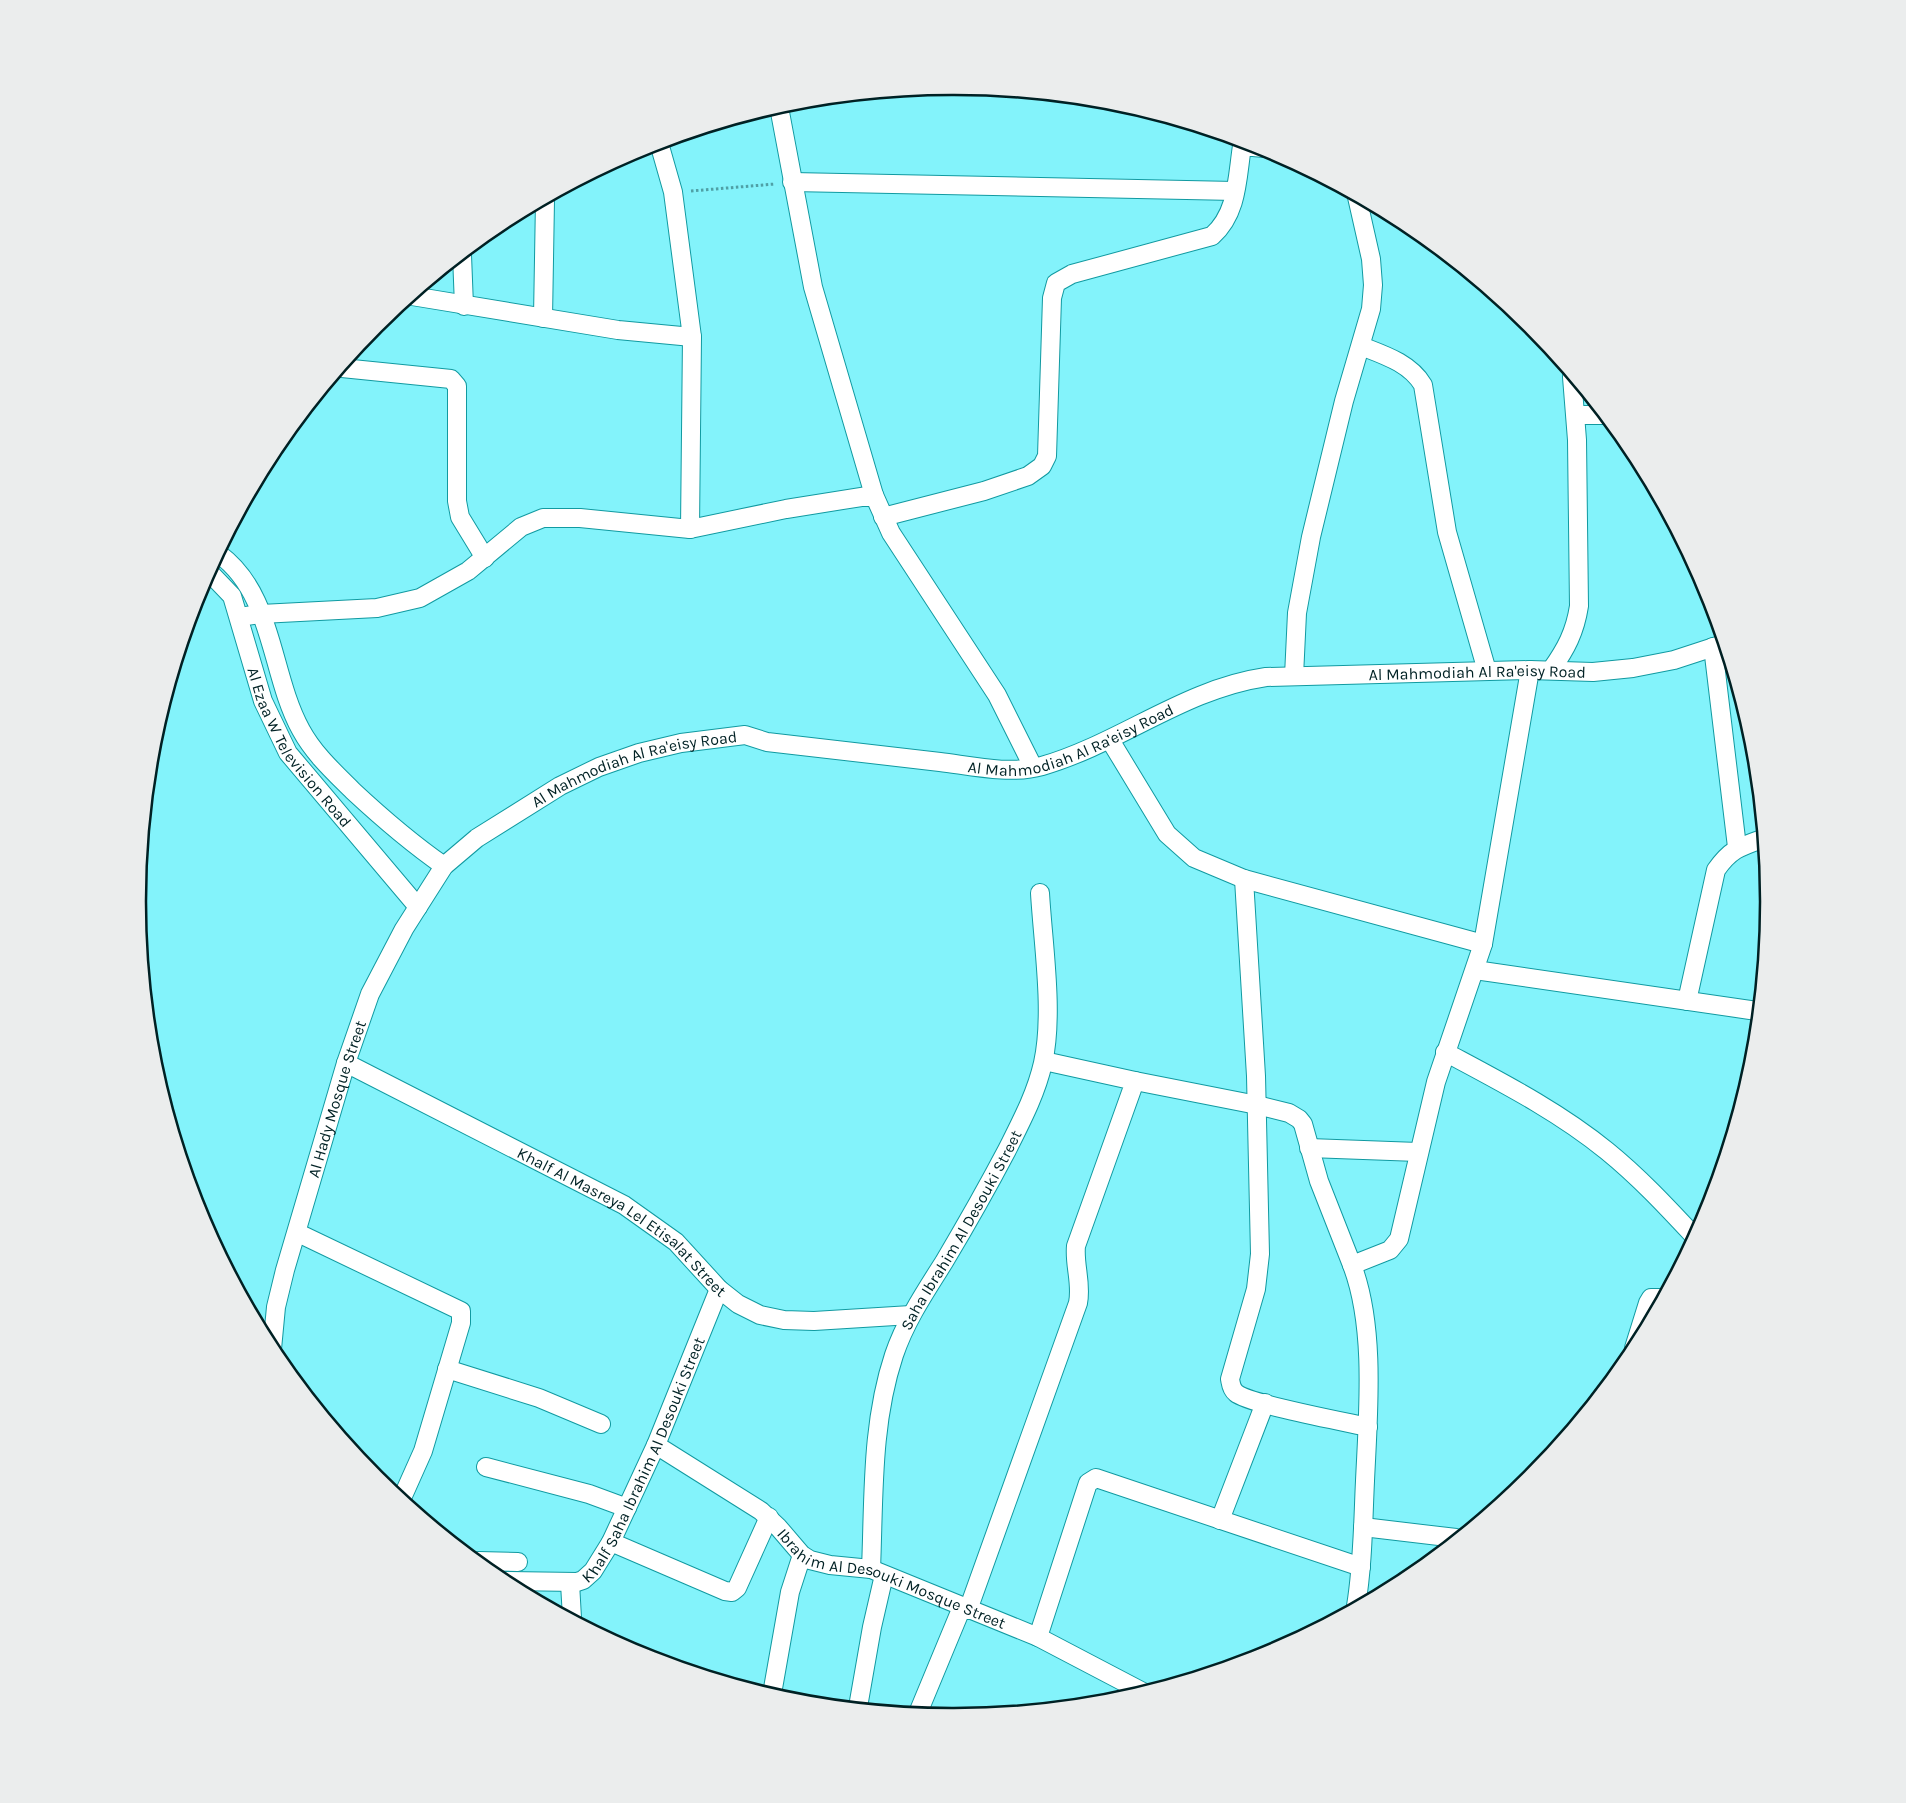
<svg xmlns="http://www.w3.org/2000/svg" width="1906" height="1803" font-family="Karla,sans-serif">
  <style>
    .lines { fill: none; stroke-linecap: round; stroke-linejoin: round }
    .street-casing { stroke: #119aa1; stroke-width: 20 }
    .path { stroke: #4fa0a6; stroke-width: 3; stroke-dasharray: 2.5 2.5; stroke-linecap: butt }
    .street { stroke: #fff; stroke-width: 18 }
    .labels { text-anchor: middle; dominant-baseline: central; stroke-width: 4.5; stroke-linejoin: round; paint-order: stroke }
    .street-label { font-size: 16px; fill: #002124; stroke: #fff }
    .rim { fill: none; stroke: #002124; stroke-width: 2.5 }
  </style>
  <rect width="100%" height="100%" fill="#83f3fb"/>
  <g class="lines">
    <defs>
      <g id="street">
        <path d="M 779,107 L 813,287 L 874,495"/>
        <path d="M 792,182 L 1235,191"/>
        <path d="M 462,255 L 464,306"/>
        <path d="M 412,296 L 618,330 L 692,337 L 673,192 L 659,143"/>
        <path d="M 543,318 L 545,200"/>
        <path d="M 1361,346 C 1384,355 1410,363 1423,385 L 1447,532 L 1487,671"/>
        <path d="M 342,368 L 451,379 L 457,386 L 457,501 L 460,517 L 485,558"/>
        <path d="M 1577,415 L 1603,415"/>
        <path d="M 883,517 L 984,491 L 1028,476 L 1042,466 L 1047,456 L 1052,298 L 1056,283 L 1072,274 L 1212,236 C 1238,213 1237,178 1242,146 L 1264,148"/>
        <path d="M 690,529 L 692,337"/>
        <path d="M 219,554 C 274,594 270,674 301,730 C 314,754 334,772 353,791 C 382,818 411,843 444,866"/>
        <path id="s1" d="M 209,572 L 232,596 L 263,701 L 288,753 L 418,907"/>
        <path d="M 239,617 L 261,614 L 377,608 L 420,598 L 468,571 L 521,527 L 543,518 L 580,518 L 690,529 L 786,509 L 874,495 L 891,533 L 997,695 L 1033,767"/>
        <path d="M 1713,647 L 1737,847"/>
        <path d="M 1551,670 C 1566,649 1575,632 1579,606 L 1577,440 L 1572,377"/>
        <path d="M 1294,676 L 1297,613 L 1311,537 L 1344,401 L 1371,309 L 1373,285 L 1371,259 L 1357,197"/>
        <path d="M 1110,740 L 1167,834 L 1194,858 L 1244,879 L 1483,944"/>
        <path d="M 1244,879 L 1256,1076 L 1260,1254 L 1256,1289 L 1230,1379 C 1231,1384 1231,1389 1236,1393 C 1249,1404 1345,1422 1368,1427"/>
        <path d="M 1475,970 L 1757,1011"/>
        <path d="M 1687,1001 L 1716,870 C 1730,850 1739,847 1762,839"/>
        <path d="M 1445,1052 C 1501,1082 1558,1111 1607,1151 C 1639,1177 1666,1206 1694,1236"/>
        <path id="s2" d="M 346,1063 L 624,1205 L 676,1242 L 719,1289 L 738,1304 L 760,1315 L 784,1320 L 814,1321 L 911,1315"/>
        <path d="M 1135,1081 L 1257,1105 L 1289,1113 L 1299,1119 L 1303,1124 L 1319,1181 L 1352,1265 L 1390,1250 L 1399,1239 L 1436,1082 L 1483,944 L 1530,670"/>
        <path d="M 1309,1148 L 1418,1152"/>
        <path d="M 298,1233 L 461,1311 L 461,1323 L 423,1451 L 402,1498"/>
        <path d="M 1352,1265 C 1376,1328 1368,1414 1365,1481 C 1363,1522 1363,1564 1356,1606"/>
        <path d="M 1634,1348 L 1648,1303 L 1651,1298 L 1661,1298"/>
        <path id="s3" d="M 272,1349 L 276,1307 L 285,1270 L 346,1063 L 370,994 L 404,929 L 444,866 L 477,838 L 560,786 L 599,767 L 639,753 L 681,743 L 745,735 L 767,742 C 824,749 882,755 940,762 C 972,766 1010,775 1042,766 C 1121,743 1184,689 1266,677 L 1530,670 L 1593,672 L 1633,668 L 1674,660 L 1723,644"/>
        <path d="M 447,1369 L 539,1398 L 601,1424"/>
        <path id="s4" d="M 656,1445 L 761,1511 L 778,1527 L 802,1555 L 810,1560 L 830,1565 L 871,1569 L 1038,1637 L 1143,1692"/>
        <path d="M 486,1467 L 589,1494 L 627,1508"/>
        <path d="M 1220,1520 L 1265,1403"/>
        <path d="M 1363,1527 L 1456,1538"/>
        <path d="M 611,1542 L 725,1591 L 732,1592 L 737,1588 L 769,1517"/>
        <path d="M 478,1561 L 518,1562"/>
        <path id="s5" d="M 871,1569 C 874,1497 871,1424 894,1355 C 905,1322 925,1292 944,1262 C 966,1225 987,1188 1007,1150 C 1021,1122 1036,1094 1043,1063 C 1054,1013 1043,945 1040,893"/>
        <path id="s6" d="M 503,1581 L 577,1582 L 583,1580 L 593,1571 L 611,1542 L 656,1445 L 719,1289"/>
        <path d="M 570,1583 L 572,1618"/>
        <path d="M 968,1610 L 1078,1303 C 1082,1283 1074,1265 1076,1246 L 1135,1081 L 1044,1061"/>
        <path d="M 1038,1637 L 1088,1483 L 1096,1478 L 1361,1567"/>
        <path d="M 772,1694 L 790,1592 L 802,1555"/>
        <path d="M 858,1707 L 872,1627 L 884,1575"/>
        <path d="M 918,1713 L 962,1607"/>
      </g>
    </defs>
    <use href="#street" class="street-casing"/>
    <path class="path" d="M 691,191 L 775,184"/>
    <use href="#street" class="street"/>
  </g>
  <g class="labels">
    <g class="street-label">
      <text stroke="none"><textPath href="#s3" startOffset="1605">Al Mahmodiah Al Ra'eisy Road</textPath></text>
      <text stroke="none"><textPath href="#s3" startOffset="1186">Al Mahmodiah Al Ra'eisy Road</textPath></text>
      <text stroke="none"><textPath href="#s1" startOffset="201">Al Ezaa W Television Road</textPath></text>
      <text stroke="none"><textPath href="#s3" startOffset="735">Al Mahmodiah Al Ra'eisy Road</textPath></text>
      <text stroke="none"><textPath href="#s3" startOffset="259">Al Hady Mosque Street</textPath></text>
      <text stroke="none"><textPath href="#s2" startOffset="320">Khalf Al Masreya Lel Etisalat Street</textPath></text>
      <text stroke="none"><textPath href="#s5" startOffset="358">Saha Ibrahim Al Desouki Street</textPath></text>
      <text stroke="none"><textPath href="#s6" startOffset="216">Khalf Saha Ibrahim Al Desouki Street</textPath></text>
      <text stroke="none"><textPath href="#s4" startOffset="276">Ibrahim Al Desouki Mosque Street</textPath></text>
    </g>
  </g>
  <path d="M0 0H1906V1803H0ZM952 95H954A806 806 0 0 1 1760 901V902A806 806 0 0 1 954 1708H952A806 806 0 0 1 146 902V901A806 806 0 0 1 952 95Z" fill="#ebeded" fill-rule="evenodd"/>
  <path class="rim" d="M952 95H954A806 806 0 0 1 1760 901V902A806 806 0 0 1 954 1708H952A806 806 0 0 1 146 902V901A806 806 0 0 1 952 95Z"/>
</svg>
